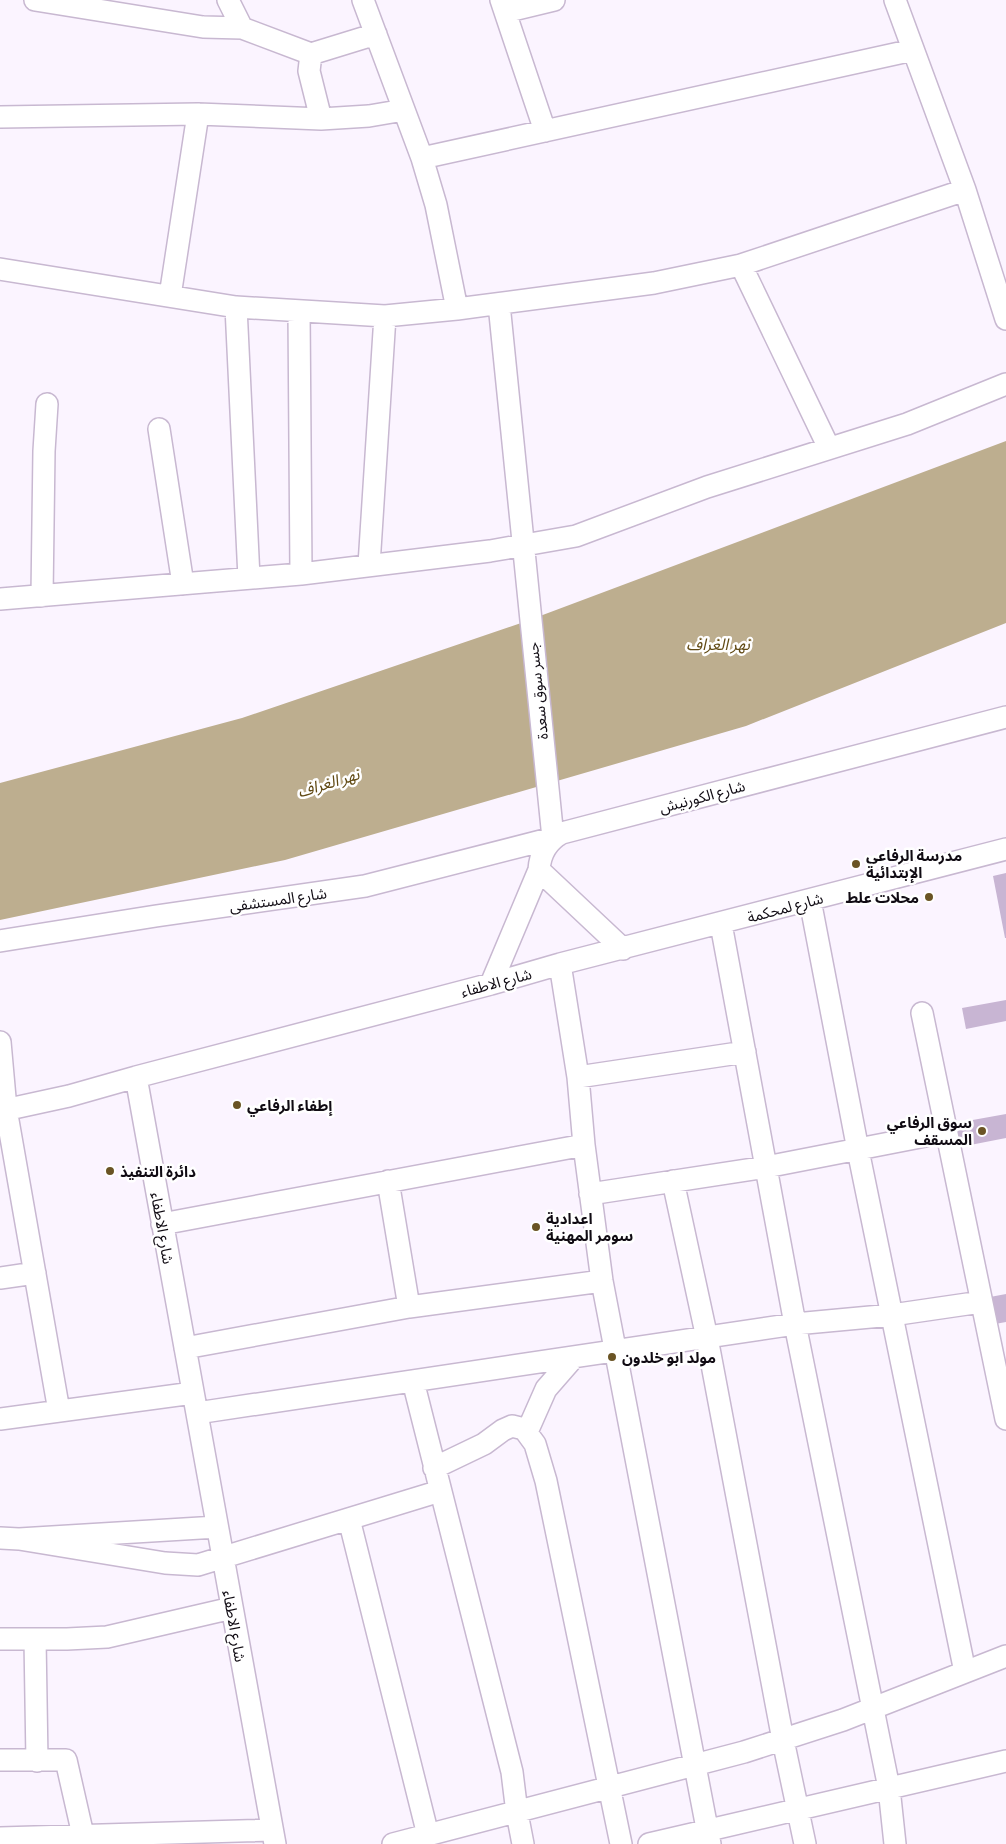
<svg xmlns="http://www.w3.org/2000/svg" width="1006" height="1844" font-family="Barlow,'Noto Sans Arabic',sans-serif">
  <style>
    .water { fill: #bdae8f }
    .building { fill: #c8b5d3 }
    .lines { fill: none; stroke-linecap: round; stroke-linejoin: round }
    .minor-casing { stroke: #c8b8d1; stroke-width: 24 }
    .minor { stroke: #fff; stroke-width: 21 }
    .poi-dot { fill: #6a5424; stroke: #fff; stroke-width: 2 }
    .labels { text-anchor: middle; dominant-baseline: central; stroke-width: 5; stroke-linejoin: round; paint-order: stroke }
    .street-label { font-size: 15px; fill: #100b13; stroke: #fff }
    .poi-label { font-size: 15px; font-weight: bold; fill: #100b13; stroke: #fff; text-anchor: start }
    .water-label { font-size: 16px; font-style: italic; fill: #614a14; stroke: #fff }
  </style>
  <rect width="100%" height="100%" fill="#fbf4ff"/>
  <path class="water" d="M 1006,441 L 1006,623 L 746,726 L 285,860 L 0,920 L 0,783 L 242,718 L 524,622 Z"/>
  <path class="building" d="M 1006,873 L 1006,938 L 1005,938 L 993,876 Z
    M 1006,1000 L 1006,1021 L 966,1029 L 962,1008 Z
    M 1006,1114 L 1006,1138 L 960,1147 L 956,1123 Z
    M 1006,1294 L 1006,1322 L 995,1324 L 990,1297 Z"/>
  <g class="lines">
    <defs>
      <path id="minor" d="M 35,0 L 203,27 L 242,28 L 228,0
        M 363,0 L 422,158 L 436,205 L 457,309
        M 501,0 L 545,131
        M 895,0 L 965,190 L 1006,319
        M 505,12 L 554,0
        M 242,28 L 311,54 L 376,34
        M 311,54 L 309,71 L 321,119
        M 0,117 L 198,114 L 321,119 L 369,116 L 404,110
        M 422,158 L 913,50
        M 741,265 L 829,448
        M 0,269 L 236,307 L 385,316 L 457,309 L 654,283 L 741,265 L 965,190
        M 170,296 L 198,114
        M 236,307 L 249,578
        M 299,311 L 301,574
        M 159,429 L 183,584
        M 369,565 L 385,316
        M 42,596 L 44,451 L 47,404
        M 0,599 L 301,574 L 490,551 L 576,536 L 707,487 L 907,424 L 1006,384
        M 539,870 L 623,949
        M 810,900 L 858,1150 L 965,1672
        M 721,924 L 795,1324 L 889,1788 L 895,1844
        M 0,941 L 156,916 L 365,886 L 553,838 L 499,304
        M 560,964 L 578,1077 L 584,1145 L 602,1281 L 710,1844
        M 491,984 L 539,870 C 540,854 547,841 562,833 L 1006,717
        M 922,1013 L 1006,1419
        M 0,1042 L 6,1109 L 59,1411
        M 578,1077 L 745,1052
        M 0,1111 L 69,1096 L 136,1077
        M 388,1181 L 409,1307 L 602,1281
        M 673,1181 L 707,1338 L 783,1740 L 805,1844
        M 590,1194 L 766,1167 L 946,1132
        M 162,1224 L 584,1145
        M 0,1278 L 35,1273
        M 185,1348 L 409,1307
        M 413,1381 L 512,1772 L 517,1813 L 523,1844
        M 197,1413 L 795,1324 L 892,1315 L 981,1302
        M 0,1419 L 193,1393
        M 527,1432 L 546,1389 L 573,1358
        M 434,1468 L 484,1444 L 503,1430 L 512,1426 L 524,1429 L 535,1444 L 546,1481 L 621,1844
        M 349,1519 L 428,1835
        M 0,1538 L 19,1539 L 217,1527
        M 19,1539 L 165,1563 L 198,1565 L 440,1491
        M 0,1639 L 67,1639 L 107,1637 L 232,1608
        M 35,1639 L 37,1761
        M 0,1760 L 66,1760 L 83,1835
        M 0,1838 L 272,1830
        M 275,1844 L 136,1077 L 491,984 L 560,964 L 1006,849
        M 393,1844 L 744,1752 L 843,1720 L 1006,1656
        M 649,1844 L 1006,1761"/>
    </defs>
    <use href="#minor" class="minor-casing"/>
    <use href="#minor" class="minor"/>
  </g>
  <g class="poi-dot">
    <circle cx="856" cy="864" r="5"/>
    <circle cx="929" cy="897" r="5"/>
    <circle cx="237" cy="1105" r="5"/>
    <circle cx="982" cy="1131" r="5"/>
    <circle cx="110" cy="1171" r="5"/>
    <circle cx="536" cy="1227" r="5"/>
    <circle cx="612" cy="1357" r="5"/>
  </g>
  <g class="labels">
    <g class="street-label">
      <text transform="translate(537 691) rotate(-96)">جسر سوق سعدة</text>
      <text transform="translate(702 796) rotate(-15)">شارع الكورنيش</text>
      <text transform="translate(278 899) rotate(-8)">شارع المستشفى</text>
      <text transform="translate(785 907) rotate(-15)">شارع لمحكمة</text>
      <text transform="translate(496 982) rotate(-15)">شارع الاطفاء</text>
      <text transform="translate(163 1228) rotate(80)">شارع الاطفاء</text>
      <text transform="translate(235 1626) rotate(80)">شارع الاطفاء</text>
    </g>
    <g class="poi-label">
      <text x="866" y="855">مدرسة الرفاعي<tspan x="866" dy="17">الإبتدائية</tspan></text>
      <text x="919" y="897" text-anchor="end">محلات علط</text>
      <text x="247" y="1105">إطفاء الرفاعي</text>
      <text x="972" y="1122" text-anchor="end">سوق الرفاعي<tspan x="972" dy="17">المسقف</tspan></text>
      <text x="120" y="1171">دائرة التنفيذ</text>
      <text x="546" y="1218">اعدادية<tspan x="546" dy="17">سومر المهنية</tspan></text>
      <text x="622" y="1357">مولد ابو خلدون</text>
    </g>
    <g class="water-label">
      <text x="718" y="643">نهر الغراف</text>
      <text transform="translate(328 782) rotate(-17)">نهر الغراف</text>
    </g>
  </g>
</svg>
